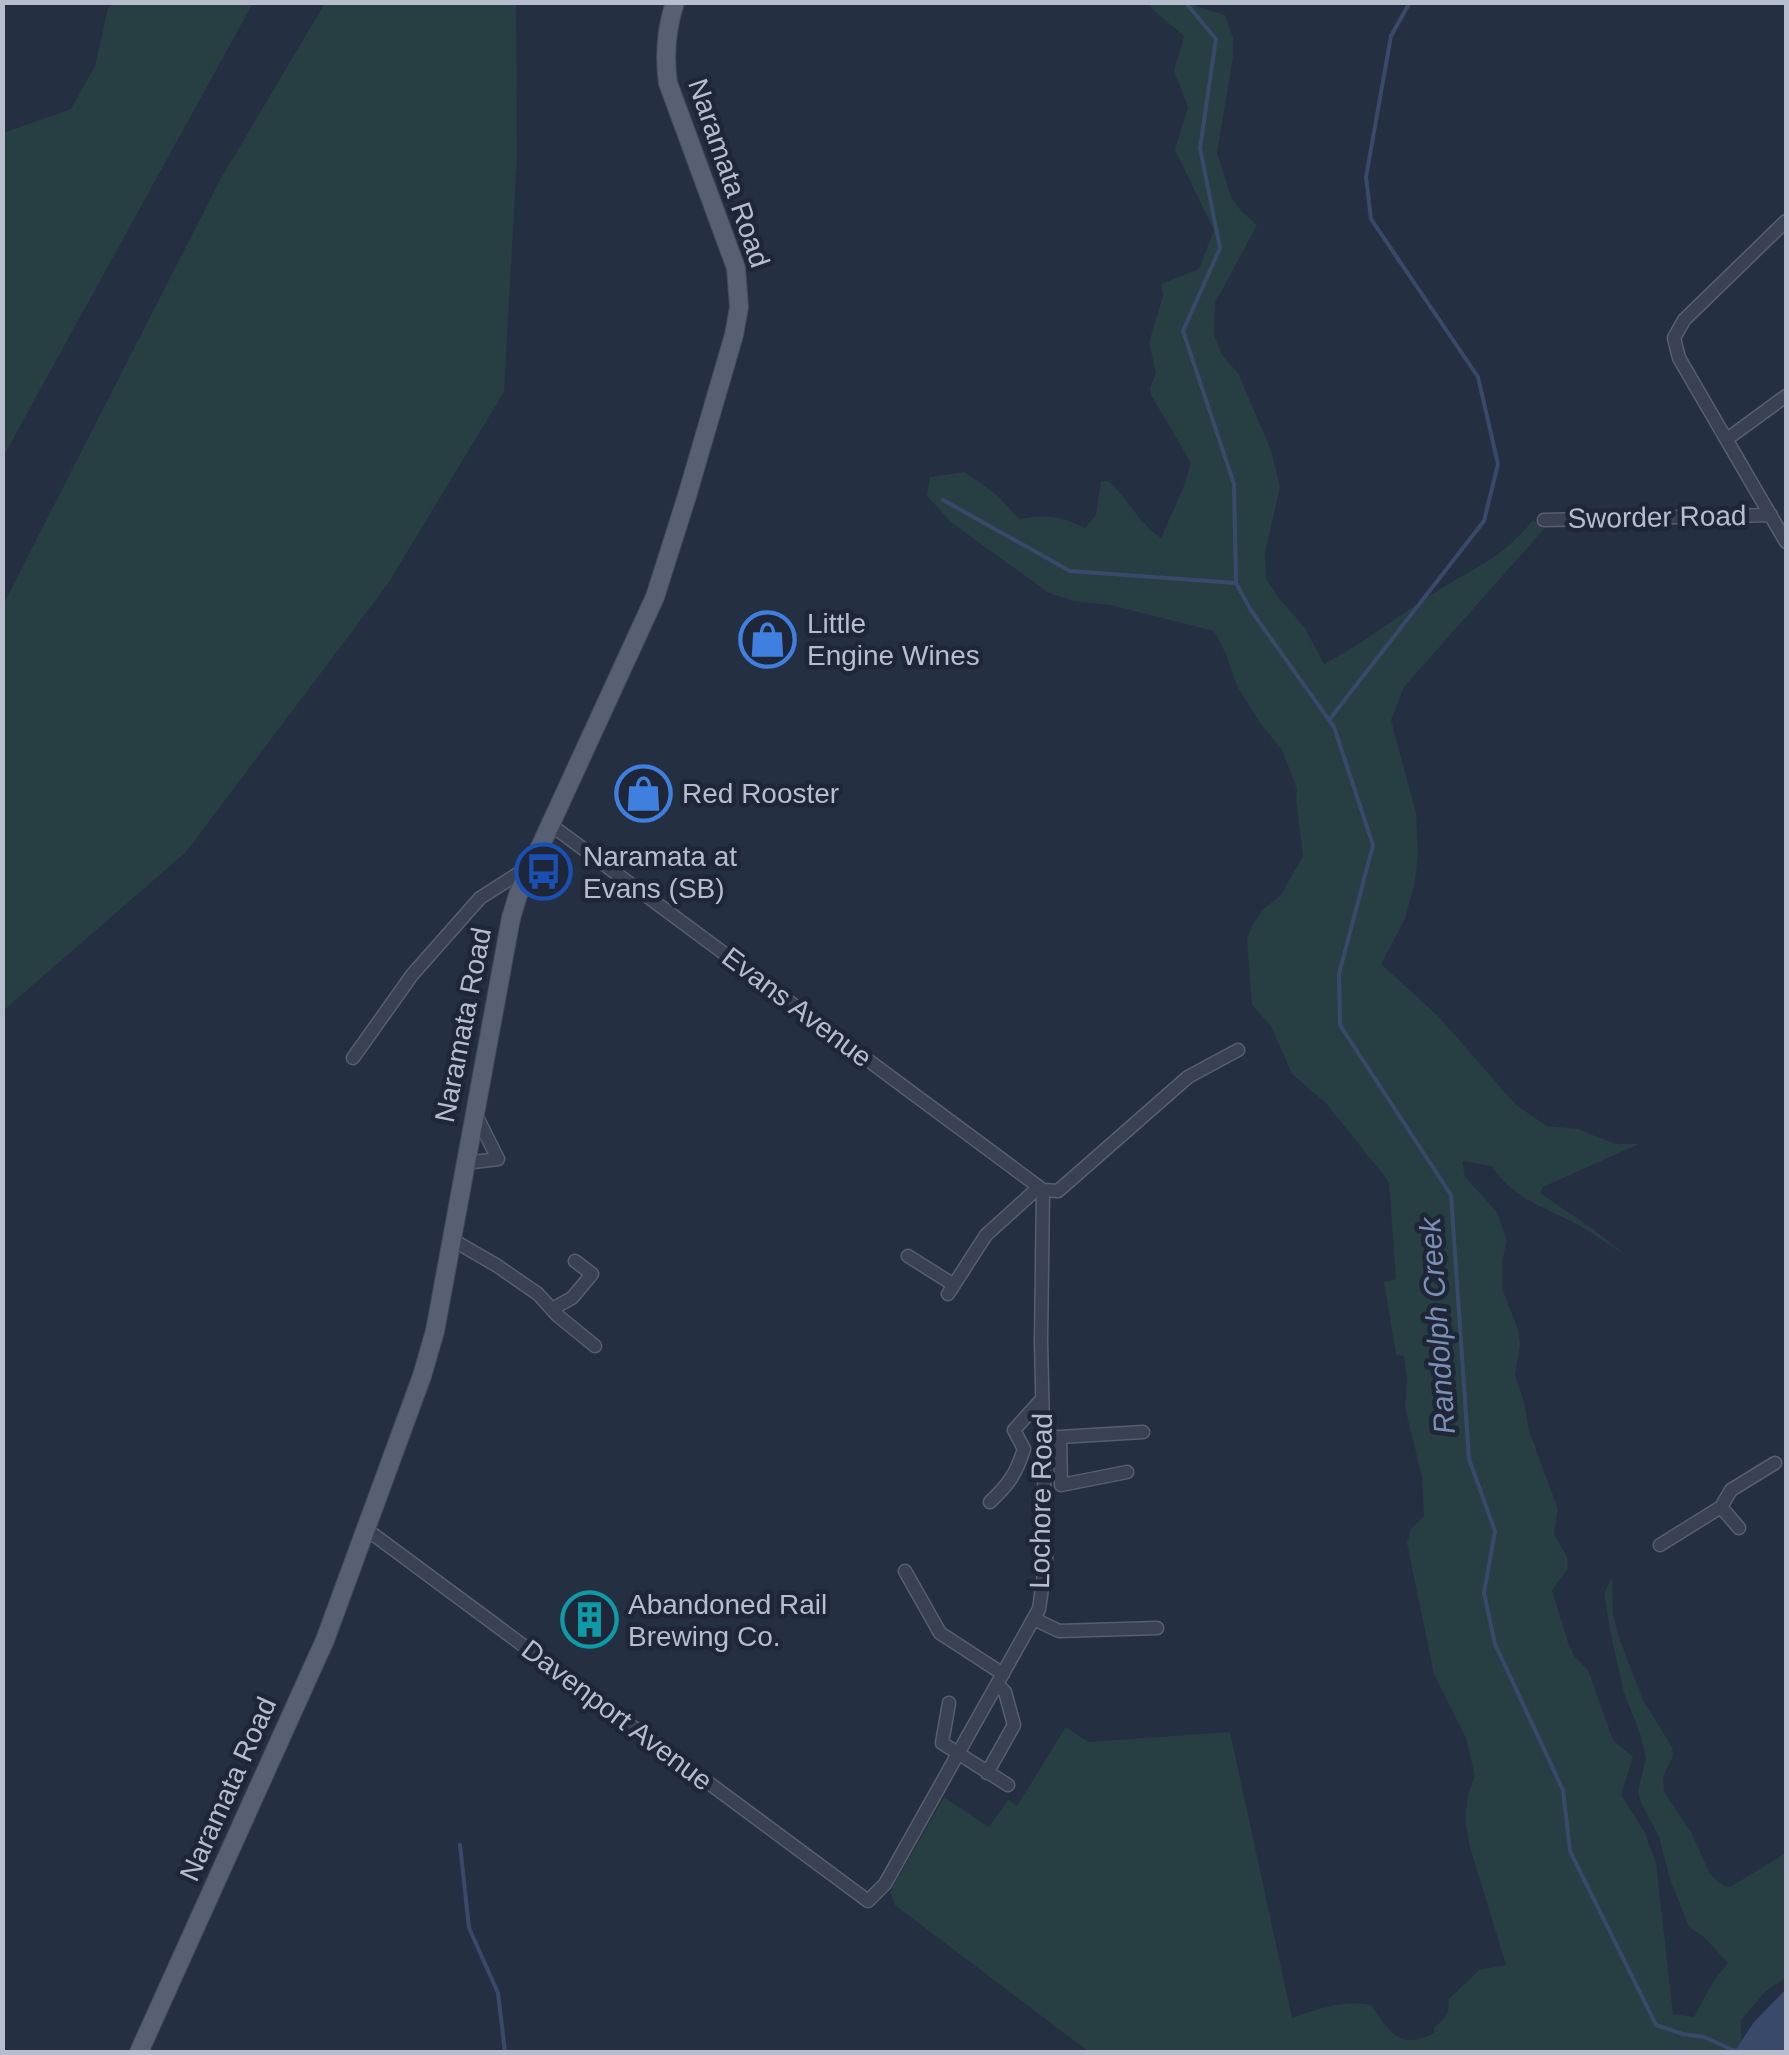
<svg xmlns="http://www.w3.org/2000/svg" width="1789" height="2055" font-family="Arial,sans-serif">
  <style>
    .green { fill: #273e43 }
    .water { fill: #38496a }
    .lines { fill: none; stroke-linecap: round; stroke-linejoin: round }
    .stream { stroke: #38496a; stroke-width: 4 }
    .minor-casing { stroke: #575f6f; stroke-width: 15 }
    .major-casing { stroke: #434a5b; stroke-width: 20 }
    .minor { stroke: #394152; stroke-width: 12 }
    .major { stroke: #576072; stroke-width: 18 }
    .labels { text-anchor: middle; dominant-baseline: central; stroke-width: 9; stroke-linejoin: round; paint-order: stroke }
    .street-label { font-size: 28px; fill: #b6bdcc; stroke: #1e2637 }
    .poi-label { font-size: 28px; fill: #b6bdcc; stroke: #1e2637; text-anchor: start }
    .water-label { font-size: 30px; font-style: italic; fill: #7c90b4; stroke: #1e2637 }
  </style>
  <rect width="100%" height="100%" fill="#252f42"/>
  <path class="green" d="M 114,3 L 253,3 L 3,457 L 3,133 L 71,109 L 95,66 L 108,8 Z
    M 325,3 L 516,3 L 517,156 L 504,392 L 387,585 L 186,852 L 3,1011 L 3,605 L 220,180 Z
    M 1148,3 L 1193,3 L 1195,6 L 1225,15 L 1233,38 L 1233,57 L 1217,152 L 1231,197 L 1241,211 L 1257,225 L 1215,303 L 1214,335 L 1222,355 L 1238,373 L 1271,450 L 1280,487 L 1265,553 L 1266,578 L 1278,597 L 1305,628 L 1324,664 C 1359,646 1394,619 1428,597 C 1471,568 1498,563 1533,520 L 1544,529 L 1404,687 L 1391,720 L 1416,813 L 1418,854 L 1415,882 L 1405,919 L 1381,964 L 1439,1017 L 1516,1105 L 1547,1126 L 1577,1129 L 1616,1144 L 1639,1144 L 1543,1187 L 1540,1193 L 1593,1229 L 1629,1258 C 1610,1245 1590,1231 1569,1220 C 1539,1206 1510,1195 1492,1166 L 1462,1161 L 1465,1177 L 1497,1212 L 1507,1241 L 1502,1262 L 1502,1288 L 1517,1327 L 1520,1344 L 1515,1375 L 1524,1402 L 1529,1431 L 1558,1509 L 1554,1534 L 1567,1557 L 1568,1568 L 1552,1590 L 1568,1643 L 1575,1657 L 1588,1670 L 1613,1740 L 1633,1757 L 1621,1795 L 1644,1831 L 1656,1863 L 1673,2014 L 1694,2017 L 1714,1980 L 1728,1963 L 1704,1937 L 1689,1927 L 1670,1879 L 1659,1837 L 1641,1803 L 1638,1791 L 1646,1758 L 1640,1733 L 1624,1693 L 1612,1640 L 1604,1594 L 1612,1577 L 1613,1613 L 1618,1635 L 1643,1700 L 1672,1747 L 1673,1756 L 1663,1777 L 1664,1792 L 1691,1832 L 1710,1874 L 1722,1885 L 1730,1887 L 1786,1853 L 1786,1977 L 1765,1992 L 1741,2020 L 1741,2041 L 1734,2052 L 1089,2052 L 895,1905 L 890,1892 L 944,1797 L 989,1827 L 1008,1800 L 1017,1806 L 1066,1727 L 1088,1742 L 1230,1732 L 1292,2018 C 1315,2009 1347,1999 1371,2005 C 1390,2032 1399,2051 1434,2033 L 1434,2028 C 1444,2019 1451,2014 1448,2000 L 1479,1970 L 1506,1965 L 1470,1847 L 1465,1821 L 1468,1794 L 1475,1776 L 1466,1738 L 1434,1674 L 1407,1543 L 1411,1529 L 1424,1516 L 1422,1477 L 1405,1407 L 1407,1379 L 1404,1356 L 1396,1355 L 1384,1282 L 1396,1279 L 1389,1182 L 1326,1103 L 1292,1074 L 1271,1026 L 1252,1005 L 1247,939 L 1252,926 L 1262,910 L 1280,896 L 1303,856 L 1296,800 L 1297,789 L 1282,750 L 1260,723 L 1237,686 L 1226,654 L 1214,631 L 1110,605 L 1074,601 L 1049,593 L 952,523 L 927,496 L 930,477 L 965,472 L 998,496 L 1019,519 C 1045,514 1062,516 1085,528 L 1096,515 L 1101,481 L 1108,481 C 1129,499 1139,524 1161,538 L 1184,486 L 1191,463 L 1151,395 L 1150,388 L 1156,373 L 1149,342 L 1163,296 L 1161,284 L 1199,269 L 1214,230 L 1175,150 L 1188,107 L 1174,71 L 1184,36 L 1153,10 Z"/>
  <path class="water" d="M 1786,1989 L 1786,2052 L 1734,2052 L 1754,2022 Z"/>
  <g class="lines">
    <path class="stream" d="M 1185,2 L 1216,39 L 1200,148 L 1220,248 L 1183,331 L 1234,484 L 1236,583 L 1250,609 L 1334,727 L 1373,845 L 1339,974 L 1340,1025 L 1451,1195 L 1469,1459 L 1495,1531 L 1484,1593 L 1495,1644 L 1563,1790 L 1570,1851 L 1656,2025 L 1683,2034 L 1704,2037 L 1735,2051
      M 943,500 L 1070,571 L 1236,583
      M 1329,720 L 1484,521 L 1498,464 L 1478,377 L 1371,219 L 1366,177 L 1391,36 L 1410,2
      M 460,1845 L 469,1928 L 498,1993 L 505,2052"/>
    <defs>
      <path id="minor" d="M 1786,221 L 1684,320 L 1674,338 L 1679,358 L 1786,542
        M 1727,439 L 1786,396
        M 1544,520 L 1771,515
        M 551,825 L 1043,1190
        M 353,1058 L 412,975 L 480,898 L 530,866
        M 465,1163 L 498,1159 L 476,1115
        M 451,1239 L 496,1265 L 538,1294 L 557,1315 L 595,1346
        M 908,1256 L 954,1285
        M 948,1294 L 986,1235 L 1039,1187
        M 552,1309 L 572,1298 L 592,1274 L 575,1261
        M 1043,1437 L 1060,1437 L 1061,1485 L 1127,1472
        M 1060,1437 L 1143,1432
        M 990,1502 C 1009,1484 1016,1474 1024,1449 L 1014,1430 L 1042,1399
        M 1739,1528 L 1721,1507 L 1731,1490 L 1775,1463
        M 366,1529 L 868,1901 L 885,1884 L 1039,1609 L 1046,1560 L 1041,1341 L 1043,1190 L 1058,1191 L 1188,1077 L 1238,1050
        M 1660,1545 L 1721,1507
        M 905,1571 L 940,1633 L 1003,1674
        M 1034,1619 L 1059,1631 L 1157,1628
        M 949,1703 L 942,1743 L 1008,1785
        M 987,1773 L 1014,1725 L 1005,1692 L 997,1684"/>
      <path id="major" d="M 139,2052 L 325,1640 L 422,1376 L 435,1331 L 511,918 L 518,895 L 655,597 L 687,496 L 734,335 L 739,307 L 736,268 L 668,83 C 664,55 666,30 675,2"/>
    </defs>
    <use href="#minor" class="minor-casing"/>
    <use href="#major" class="major-casing"/>
    <use href="#minor" class="minor"/>
    <use href="#major" class="major"/>
  </g>
  <defs>
    <symbol id="shop-ring" viewBox="-11 -11 22 22"><circle r="9.5" fill="#1e2637" stroke="#3f7fe0" stroke-width="1.5"/><path d="M-5-2.5h2.3a2.7 3.5 0 0 1 5.4 0H5L5.5 6h-11ZM-1.5-2.5h3a1.5 2.3 0 0 0-3 0Z" fill="#3f7fe0"/></symbol>
    <symbol id="bus-ring" viewBox="-11 -11 22 22"><circle r="9.5" fill="#1e2637" stroke="#1a4fb4" stroke-width="1.5"/><path d="M-5-6H5V4H4V6H2V4H-2V6H-4V4H-5ZM-3.5-4V0h7V-4ZM-3.5 1.2v1.5H-2V1.2ZM2 1.2v1.5H3.5V1.2Z" fill="#1a4fb4"/></symbol>
    <symbol id="building-ring" viewBox="-11 -11 22 22"><circle r="9.5" fill="#1e2637" stroke="#0f9aa8" stroke-width="1.5"/><path d="M-4-6H4V6H1V3H-1V6H-4ZM-2.5-4.3h1.7v1.8h-1.7ZM.8-4.3h1.7v1.8H.8ZM-2.5-1h1.7V.8h-1.7ZM.8-1h1.7V.8H.8Z" fill="#0f9aa8"/></symbol>
  </defs>
  <g fill-rule="evenodd">
    <use href="#shop-ring" x="736" y="608" width="63" height="63"/>
    <use href="#shop-ring" x="612" y="762" width="63" height="63"/>
    <use href="#bus-ring" x="512" y="840" width="63" height="63"/>
    <use href="#building-ring" x="558" y="1588" width="63" height="63"/>
  </g>
  <g class="labels">
    <g class="street-label">
      <text transform="translate(729 173) rotate(71)">Naramata Road</text>
      <text transform="translate(1657 517) rotate(-1)">Sworder Road</text>
      <text transform="translate(797 1007) rotate(37)">Evans Avenue</text>
      <text transform="translate(463 1025) rotate(-79)">Naramata Road</text>
      <text transform="translate(1041 1501) rotate(-89)">Lochore Road</text>
      <text transform="translate(617 1715) rotate(37)">Davenport Avenue</text>
      <text transform="translate(228 1789) rotate(-66)">Naramata Road</text>
    </g>
    <g class="poi-label">
      <text x="807" y="623">Little<tspan x="807" dy="32">Engine Wines</tspan></text>
      <text x="682" y="793">Red Rooster</text>
      <text x="583" y="856">Naramata at<tspan x="583" dy="32">Evans (SB)</tspan></text>
      <text x="628" y="1604">Abandoned Rail<tspan x="628" dy="32">Brewing Co.</tspan></text>
    </g>
    <g class="water-label">
      <text transform="translate(1437 1326) rotate(-94)">Randolph Creek</text>
    </g>
  </g>
  <rect width="1789" height="2055" fill="none" stroke="#b6bdcc" stroke-width="10"/>
</svg>
